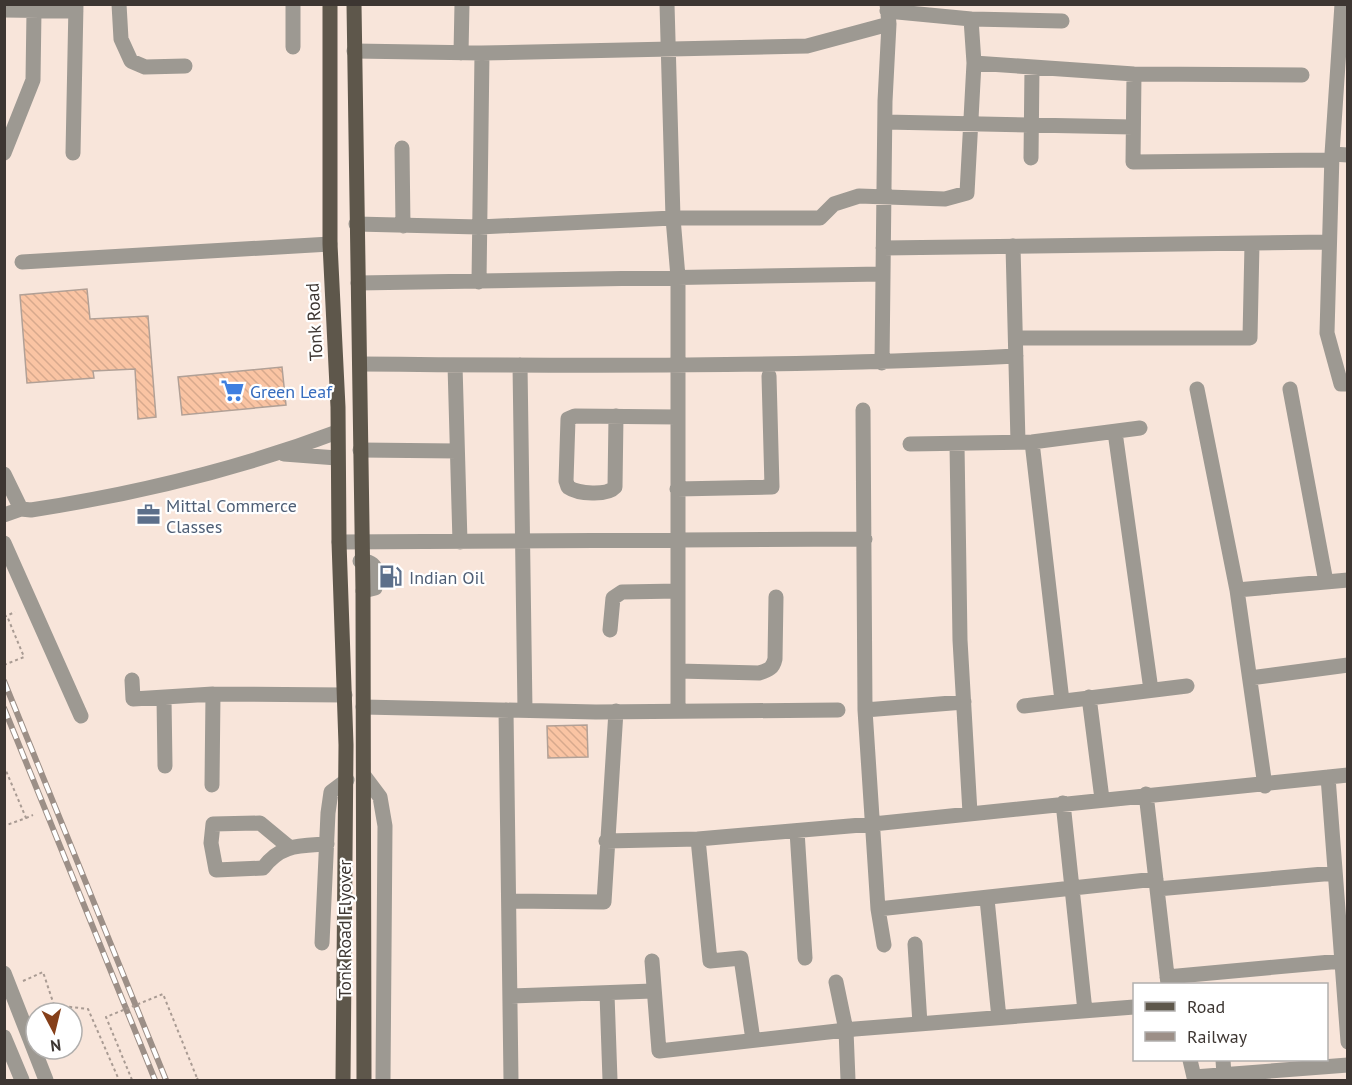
<svg xmlns="http://www.w3.org/2000/svg" width="1352" height="1085" font-family="'PT Sans',sans-serif">
  <style>
    .building { fill: url(#building-back-hatch); stroke: #b1a096; stroke-width: 1.5 }
    .lines { fill: none; stroke-linecap: round; stroke-linejoin: round }
    .path { stroke: #a99b93; stroke-width: 2; stroke-dasharray: 3 3; stroke-linecap: butt }
    .minor { stroke: #9d9992; stroke-width: 15 }
    .major { stroke: #5e574b; stroke-width: 15 }
    .rail-casing { stroke: #9c8f87; stroke-width: 6 }
    .rail { stroke: #fff; stroke-width: 4; stroke-dasharray: 11; stroke-linecap: butt }
    .path-bridge { stroke: #a99b93; stroke-width: 2; stroke-dasharray: 3 3; stroke-linecap: butt }
    .labels { text-anchor: middle; dominant-baseline: central; stroke-width: 4.5; stroke-linejoin: round; paint-order: stroke }
    .street-label { font-size: 18px; fill: #3d3632; stroke: #fff }
    .shop-label { font-size: 18px; fill: #366cbe; stroke: #fff; text-anchor: start }
    .service-label { font-size: 18px; fill: #4e5e75; stroke: #fff; text-anchor: start }
  </style>
  <defs>
    <pattern id="building-back-hatch" width="6" height="6" patternUnits="userSpaceOnUse" patternTransform="scale(1.5)"><rect width="6" height="6" fill="#fac4a3"/><path d="M-1 5l2 2M0 0l6 6M5-1l2 2" fill="none" stroke="#d7a98d"/></pattern>
  </defs>
  <rect width="100%" height="100%" fill="#f8e5da"/>
  <path class="building" d="M 87,289 L 90,319 L 148,316 L 156,417 L 138,419 L 135,369 L 93,371 L 94,378 L 27,383 L 20,295 Z
    M 282,367 L 286,405 L 182,415 L 178,377 Z
    M 587,725 L 588,757 L 548,758 L 547,726 Z"/>
  <g class="lines">
    <path class="path" d="M 4,617 L 15,612
      M 4,665 L 24,657 L 7,616
      M 4,766 L 26,818 L 4,826
      M 26,818 L 33,815
      M 23,981 L 43,972 L 54,1005 L 88,1009 L 119,1080
      M 197,1078 L 198,1080"/>
    <path class="minor" d="M 119,4 L 121,39 L 131,61 L 145,67 L 185,66
      M 667,4 L 673,218 L 678,277 L 678,711
      M 1342,4 L 1332,154 L 1327,333 L 1341,384 L 1348,384
      M 4,10 L 76,11
      M 887,11 L 971,19 L 974,63
      M 971,19 L 1062,21
      M 293,47 L 293,4
      M 354,51 L 482,53 L 807,46 L 889,24
      M 461,53 L 462,4
      M 1134,74 L 1133,162 L 1332,160
      M 885,122 L 1133,127
      M 402,148 L 403,226
      M 4,153 L 33,80 L 34,11
      M 73,153 L 76,4
      M 1332,154 L 1348,155
      M 1031,158 L 1032,67
      M 356,224 L 479,227 L 673,218 L 820,218 L 834,204 L 859,196 L 945,199 L 967,193 L 974,63 L 1134,74 L 1302,75
      M 1013,246 L 1018,442
      M 883,248 L 1329,242
      M 22,262 L 330,244
      M 479,282 L 482,53
      M 358,283 L 882,274
      M 1016,338 L 1250,338 L 1252,244
      M 882,363 L 885,101 L 889,24 L 887,4
      M 360,364 C 578,366 797,367 1016,356
      M 455,365 L 460,542
      M 520,365 L 525,710
      M 1197,389 L 1237,590 L 1265,786
      M 1290,389 L 1326,582
      M 863,410 L 865,710 L 878,909 L 884,945
      M 616,416 L 615,487 C 607,496 578,494 568,487 L 566,481 L 568,419 L 575,416 L 677,417
      M 1115,432 L 1151,690
      M 1032,442 L 1062,701
      M 910,444 L 1032,442 L 1140,428
      M 957,444 L 960,640 L 970,813
      M 360,450 L 457,451
      M 284,454 L 337,458
      M 4,474 L 21,509 L 31,510 C 135,494 239,469 337,432
      M 677,489 L 772,487 L 769,376
      M 4,515 L 21,509
      M 339,542 L 865,539
      M 4,543 L 81,716
      M 360,561 C 378,561 379,574 375,588 L 363,591
      M 1237,590 L 1348,580
      M 610,630 L 613,598 L 622,592 L 678,591
      M 678,671 L 759,673 C 769,670 773,668 775,659 L 776,597
      M 1250,678 L 1348,665
      M 132,680 L 133,699 L 213,694 L 345,695
      M 1089,697 L 1102,799
      M 164,698 L 165,766
      M 1024,706 L 1187,686
      M 363,707 L 596,712 L 838,710
      M 506,710 L 511,1080
      M 865,710 L 964,702
      M 365,777 L 380,797 L 385,826 L 383,1080
      M 1328,777 L 1348,1042
      M 212,785 L 213,694
      M 1146,794 L 1168,984
      M 1063,803 L 1085,1011
      M 797,831 L 805,958
      M 698,839 L 710,961 L 741,958 L 753,1040
      M 606,841 L 698,839 L 873,824 L 1348,775
      M 289,847 L 260,823 L 213,824 L 211,843 L 216,870 L 263,868 C 281,844 299,846 327,844
      M 1157,889 L 1335,873
      M 987,899 L 999,1018
      M 510,901 L 604,902 L 616,711
      M 878,909 L 1156,879
      M 322,943 L 328,813 L 331,792 L 347,780
      M 915,944 L 920,1024
      M 652,961 L 659,1051 L 855,1029 L 1134,1007
      M 4,973 L 46,1080
      M 1167,977 L 1342,961
      M 836,982 L 846,1030 L 848,1080
      M 607,994 L 610,1080
      M 511,996 L 653,991
      M 4,1037 L 22,1080
      M 1190,1060 L 1194,1077 L 1348,1065
      M 1223,1060 L 1224,1075"/>
    <path class="major" d="M 330,4 L 330,244 L 338,407 L 339,542 L 346,745 L 343,1080
      M 354,4 L 363,591 L 364,1080"/>
    <defs>
      <path id="rail" d="M 4,681 L 166,1080
        M 4,708 L 155,1080"/>
    </defs>
    <use href="#rail" class="rail-casing"/>
    <use href="#rail" class="rail"/>
    <path class="path-bridge" d="M 132,1080 L 106,1017 L 163,994 L 197,1078"/>
  </g>
  <defs>
    <symbol id="supermarket-bare" viewBox="-9 -9 18 18"><path d="M-6-5.5h2.5l.6 2H6L4.5 2H-2.5L-4.4-4H-6ZM-1.5 3.2a1.3 1.3 0 1 0 .1 0ZM3 3.2a1.3 1.3 0 1 0 .1 0Z" fill="#3f7fe0" stroke="#fff" stroke-width="2.5" paint-order="stroke"/></symbol>
    <symbol id="office-bare" viewBox="-9 -9 18 18"><path d="M-6-3h4V-5.5h4V-3h4V5H-6ZM-1-4.5V-3h2v-1.5ZM-6 0V1H6V0Z" fill="#5c6f8a" stroke="#fff" stroke-width="2.5" paint-order="stroke"/></symbol>
    <symbol id="fuel-bare" viewBox="-9 -9 18 18"><path d="M-5.5-6h7V0h2V4h1.3V-2.5L3-4.5l.8-.8L6-3V5H2.5V1h-1V6h-7ZM-4.2-4.7v3.2H.2V-4.7Z" fill="#5c6f8a" stroke="#fff" stroke-width="2.5" paint-order="stroke"/></symbol>
  </defs>
  <g fill-rule="evenodd">
    <use href="#supermarket-bare" x="216" y="374" width="33" height="33"/>
    <use href="#office-bare" x="132" y="498" width="33" height="33"/>
    <use href="#fuel-bare" x="374" y="560" width="33" height="33"/>
  </g>
  <g class="labels">
    <g class="street-label">
      <text transform="translate(314 322) rotate(-93)">Tonk Road</text>
      <text transform="translate(344 929) rotate(-90)">Tonk Road Flyover</text>
    </g>
    <g class="shop-label">
      <text x="250" y="391">Green Leaf</text>
    </g>
    <g class="service-label">
      <text x="166" y="505">Mittal Commerce<tspan x="166" dy="21">Classes</tspan></text>
      <text x="409" y="577">Indian Oil</text>
    </g>
  </g>
  <rect width="1352" height="1085" fill="none" stroke="#3d3632" stroke-width="12"/>
  <rect x="1133" y="983" width="195" height="78" fill="#ffffff" stroke="#b1afad" stroke-width="1.5"/>
  <rect x="1145" y="1002" width="30" height="9" fill="#5e574b" stroke="#b1afad" stroke-width="1.5"/>
  <text x="1187" y="1013" font-size="18" fill="#3d3632">Road</text>
  <rect x="1145" y="1032" width="30" height="9" fill="#9c8f87" stroke="#b1afad" stroke-width="1.5"/>
  <text x="1187" y="1043" font-size="18" fill="#3d3632">Railway</text>
  <g transform="translate(54 1031) rotate(173)"><circle r="28" fill="#ffffff" stroke="#b1afad" stroke-width="1.5"/>
  <path d="M0-4.5L10 22L0 15L-10 22Z" fill="#853f19"/>
  <text y="-9" font-size="16" font-weight="bold" text-anchor="middle" fill="#3d3632">N</text>
  </g>
</svg>
